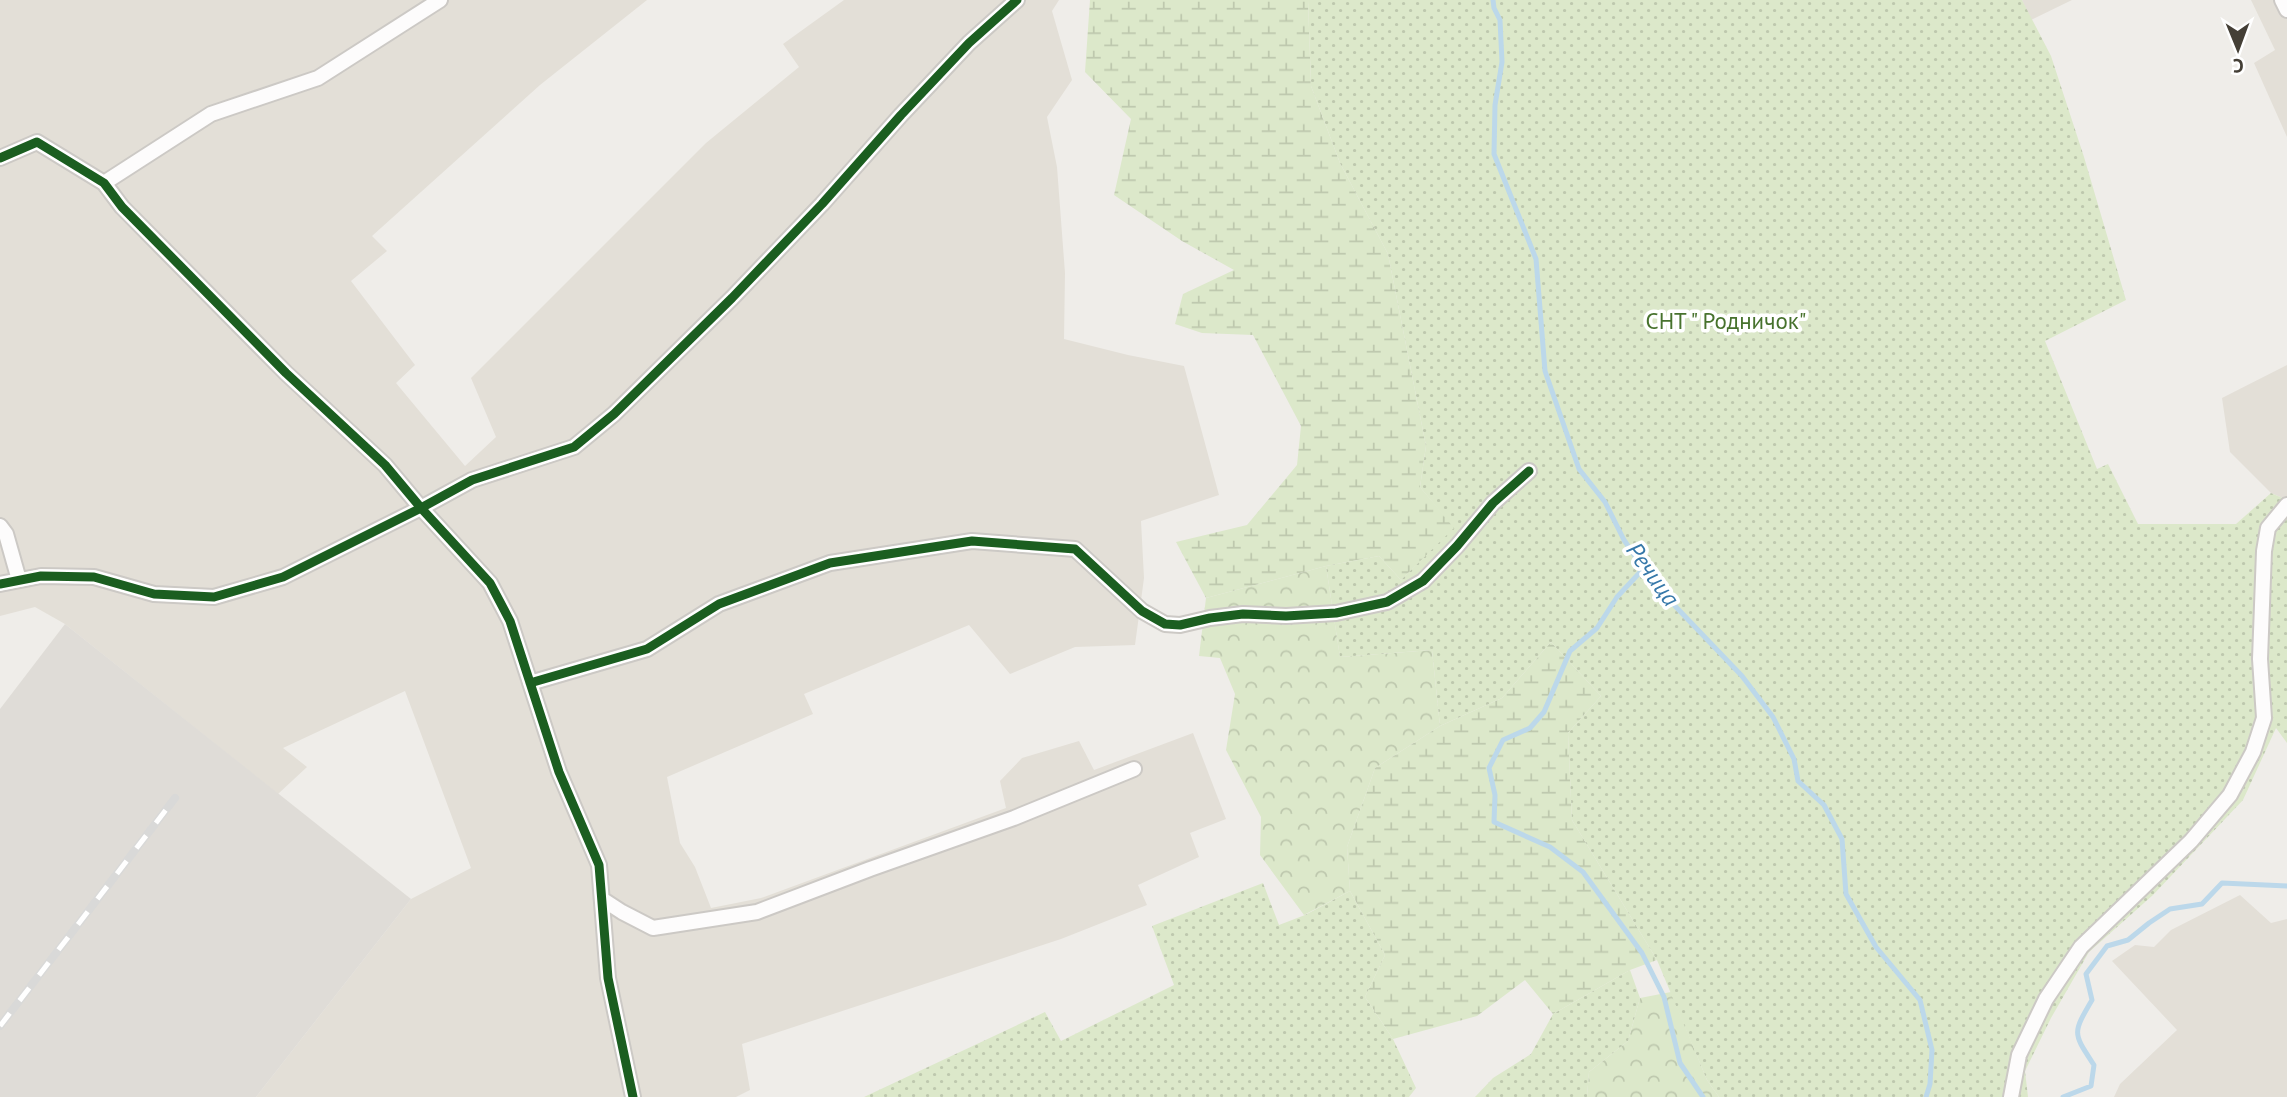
<svg xmlns="http://www.w3.org/2000/svg" width="2287" height="1097" font-family="'PT Sans',sans-serif">
  <style>
    .residential { fill: #e3dfd7 }
    .industrial { fill: #dfdcd7 }
    .forest { fill: url(#forest-crowns) }
    .wetland { fill: url(#wetland-marsh) }
    .garden { fill: url(#garden-dots) }
    .lines { fill: none; stroke-linecap: round; stroke-linejoin: round }
    .stream { stroke: #bcd8ea; stroke-width: 5 }
    .street-casing { stroke: #ccc9c5; stroke-width: 18 }
    .street { stroke: #fdfcfc; stroke-width: 14 }
    .rail-casing { stroke: #d9d9d8; stroke-width: 8 }
    .rail { stroke: #fff; stroke-width: 5; stroke-dasharray: 16; stroke-linecap: butt }
    .cycleway-casing { stroke: #fff; stroke-width: 13 }
    .cycleway { stroke: #1b5e20; stroke-width: 9 }
    .labels { text-anchor: middle; dominant-baseline: central; stroke-width: 7; stroke-linejoin: round; paint-order: stroke }
    .park-label { font-size: 23px; fill: #47722d; stroke: #fff }
    .water-label { font-size: 24px; font-style: italic; fill: #3678a9; stroke: #fff }
  </style>
  <defs>
    <pattern id="forest-crowns" width="20" height="18" patternUnits="userSpaceOnUse" patternTransform="scale(1.75)"><rect width="20" height="18" fill="#dce8ca"/><path d="M2 6a3 3 0 1 1 6 0M12 15a3 3 0 1 1 6 0" fill="none" stroke="#bec8ae"/></pattern>
    <pattern id="wetland-marsh" width="20" height="14" patternUnits="userSpaceOnUse" patternTransform="scale(1.75)"><rect width="20" height="14" fill="#dce8ca"/><path d="M1 5h8M5 5V1M11 12h8M15 12V8" fill="none" stroke="#bec8ae"/></pattern>
    <pattern id="garden-dots" width="8" height="8" patternUnits="userSpaceOnUse" patternTransform="scale(1.75)"><rect width="8" height="8" fill="#dce8ca"/><path d="M2 2h.1M6 6h.1" fill="none" stroke="#bec8ae" stroke-width="1.8" stroke-linecap="round"/></pattern>
  </defs>
  <rect width="100%" height="100%" fill="#efede9"/>
  <path class="residential" d="M 0,0 L 647,0 L 540,85 L 372,236 L 387,251 L 351,281 L 415,365 L 396,383 L 465,466 L 496,437 L 471,378 L 706,143 L 799,67 L 783,44 L 844,0 L 1059,0 L 1052,11 L 1072,80 L 1047,117 L 1057,167 L 1065,273 L 1064,339 L 1128,355 L 1184,366 L 1219,495 L 1141,521 L 1144,578 L 1135,645 L 1075,647 L 1010,674 L 969,625 L 804,694 L 813,714 L 667,777 L 680,843 L 695,867 L 711,908 L 761,898 L 1006,808 L 1000,781 L 1022,758 L 1079,741 L 1094,770 L 1193,733 L 1226,819 L 1190,833 L 1199,857 L 1138,885 L 1147,905 L 1061,939 L 742,1044 L 750,1090 L 736,1097 L 256,1097 L 411,899 L 471,868 L 405,691 L 283,748 L 307,767 L 278,794 L 65,624 L 35,607 L 0,616 Z
    M 2022,0 L 2072,0 L 2031,20 Z
    M 2251,0 L 2287,0 L 2287,137 L 2254,63 L 2275,50 Z
    M 2287,365 L 2287,500 L 2271,493 L 2230,452 L 2222,398 Z
    M 2240,895 L 2271,923 L 2287,919 L 2287,1097 L 2114,1097 L 2120,1084 L 2177,1030 L 2112,961 L 2135,945 L 2154,947 L 2171,930 Z"/>
  <path class="industrial" d="M 65,624 L 411,899 L 256,1097 L 0,1097 L 0,709 Z"/>
  <path class="forest" d="M 1326,566 L 1340,657 L 1432,650 L 1440,726 L 1375,768 L 1347,847 L 1350,891 L 1304,915 L 1260,855 L 1261,817 L 1226,750 L 1235,694 L 1220,658 L 1199,656 L 1206,598 Z
    M 1671,992 L 1707,1080 L 1719,1097 L 1587,1097 L 1589,1072 L 1628,1041 L 1640,998 Z"/>
  <path class="wetland" d="M 1090,0 L 1308,0 L 1311,86 L 1340,163 L 1388,254 L 1426,446 L 1420,487 L 1455,528 L 1401,580 L 1379,556 L 1326,566 L 1206,598 L 1176,542 L 1247,525 L 1297,465 L 1301,426 L 1253,335 L 1202,333 L 1175,324 L 1183,294 L 1234,270 L 1182,241 L 1114,195 L 1131,119 L 1085,72 Z
    M 1551,642 L 1601,696 L 1568,733 L 1572,820 L 1657,960 L 1630,970 L 1553,1014 L 1525,980 L 1477,1016 L 1393,1039 L 1365,997 L 1385,955 L 1350,891 L 1347,847 L 1375,768 L 1440,726 L 1502,698 Z"/>
  <path class="garden" d="M 1308,0 L 2022,0 L 2051,56 L 2084,157 L 2126,300 L 2045,341 L 2097,469 L 2108,464 L 2138,524 L 2236,524 L 2271,493 L 2287,500 L 2287,743 L 2276,728 L 2243,800 L 2153,895 L 2089,952 L 2051,1018 L 2025,1071 L 2028,1097 L 1719,1097 L 1707,1080 L 1657,960 L 1572,820 L 1568,733 L 1601,696 L 1551,642 L 1502,698 L 1440,726 L 1432,650 L 1340,657 L 1326,566 L 1379,556 L 1401,580 L 1454,528 L 1420,487 L 1426,446 L 1388,254 L 1340,163 L 1311,86 Z
    M 1263,883 L 1279,925 L 1305,915 L 1350,891 L 1385,955 L 1365,997 L 1393,1039 L 1416,1088 L 1409,1097 L 864,1097 L 1045,1012 L 1061,1041 L 1174,985 L 1152,926 Z
    M 1630,970 L 1640,998 L 1628,1041 L 1589,1072 L 1587,1097 L 1475,1097 L 1493,1078 L 1531,1054 L 1553,1014 Z"/>
  <g class="lines">
    <path class="stream" d="M 1493,0 L 1494,8 L 1500,20 L 1502,62 L 1495,105 L 1494,154 L 1536,259 L 1545,371 L 1579,469 L 1605,502 L 1624,540 L 1654,584 L 1742,676 L 1773,717 L 1794,759 L 1798,781 L 1824,805 L 1842,839 L 1846,894 L 1876,947 L 1920,1000 L 1932,1050 L 1930,1084 L 1926,1097
      M 1644,568 L 1617,597 L 1597,628 L 1570,651 L 1544,712 L 1530,728 L 1503,740 L 1489,768 L 1495,795 L 1494,822 L 1550,847 L 1583,872 L 1642,953 L 1664,997 L 1680,1063 L 1703,1097
      M 2063,1097 L 2091,1086 L 2094,1065 C 2073,1033 2072,1034 2092,1000 L 2086,974 L 2107,946 L 2128,940 L 2149,923 L 2170,909 L 2202,904 L 2222,883 L 2287,886"/>
    <defs>
      <path id="street" d="M 2282,0 L 2287,10
        M 0,158 L 37,142 L 104,183 L 122,207 L 286,373 L 385,465 L 421,508 L 490,583 L 510,621 L 559,772 L 599,865 L 608,978 L 633,1097
        M 104,183 L 211,114 L 318,78 L 440,0
        M 0,526 L 6,534 L 19,580
        M 0,584 L 41,576 L 94,577 L 154,594 L 214,597 L 283,577 L 421,508 L 472,480 L 574,447 L 614,414 L 732,298 L 822,204 L 901,115 L 969,43 L 1017,0
        M 530,683 L 647,649 L 719,604 L 830,563 L 972,541 L 1075,549 L 1142,611 L 1165,624 L 1180,625 L 1210,618 L 1243,614 L 1286,616 L 1336,613 L 1387,602 L 1423,581 L 1457,546 L 1493,503 L 1529,471
        M 602,899 L 622,912 L 653,928 L 757,912 L 870,869 L 1014,818 L 1134,769
        M 2011,1097 L 2019,1055 L 2046,999 L 2081,947 L 2191,841 L 2230,795 L 2253,752 L 2264,718 L 2260,659 L 2264,551 L 2268,528 L 2287,505"/>
    </defs>
    <use href="#street" class="street-casing"/>
    <use href="#street" class="street"/>
    <defs>
      <path id="rail" d="M 0,1026 L 175,798"/>
    </defs>
    <use href="#rail" class="rail-casing"/>
    <use href="#rail" class="rail"/>
    <defs>
      <path id="cycleway" d="M 0,158 L 37,142 L 104,183 L 122,207 L 286,373 L 385,465 L 421,508 L 490,583 L 510,621 L 559,772 L 599,865 L 608,978 L 633,1097
        M 0,584 L 41,576 L 94,577 L 154,594 L 214,597 L 283,577 L 421,508 L 472,480 L 574,447 L 614,414 L 732,298 L 822,204 L 901,115 L 969,43 L 1017,0
        M 530,683 L 647,649 L 719,604 L 830,563 L 972,541 L 1075,549 L 1142,611 L 1165,624 L 1180,625 L 1210,618 L 1243,614 L 1286,616 L 1336,613 L 1387,602 L 1423,581 L 1457,546 L 1493,503 L 1529,471"/>
    </defs>
    <use href="#cycleway" class="cycleway-casing"/>
    <use href="#cycleway" class="cycleway"/>
  </g>
  <g class="labels">
    <g class="park-label">
      <text x="1726" y="320">СНТ " Родничок"</text>
    </g>
    <g class="water-label">
      <text transform="translate(1653 574) rotate(54)">Речица</text>
    </g>
  </g>
  <g transform="translate(2238 49) rotate(179)" stroke="#ffffff" stroke-width="5" paint-order="stroke">
  <path d="M0-5L12 26L0 18L-12 26Z" fill="#443f36"/>
  <text y="-10" font-size="19" font-weight="bold" text-anchor="middle" fill="#443f36">С</text>
  </g>
</svg>
